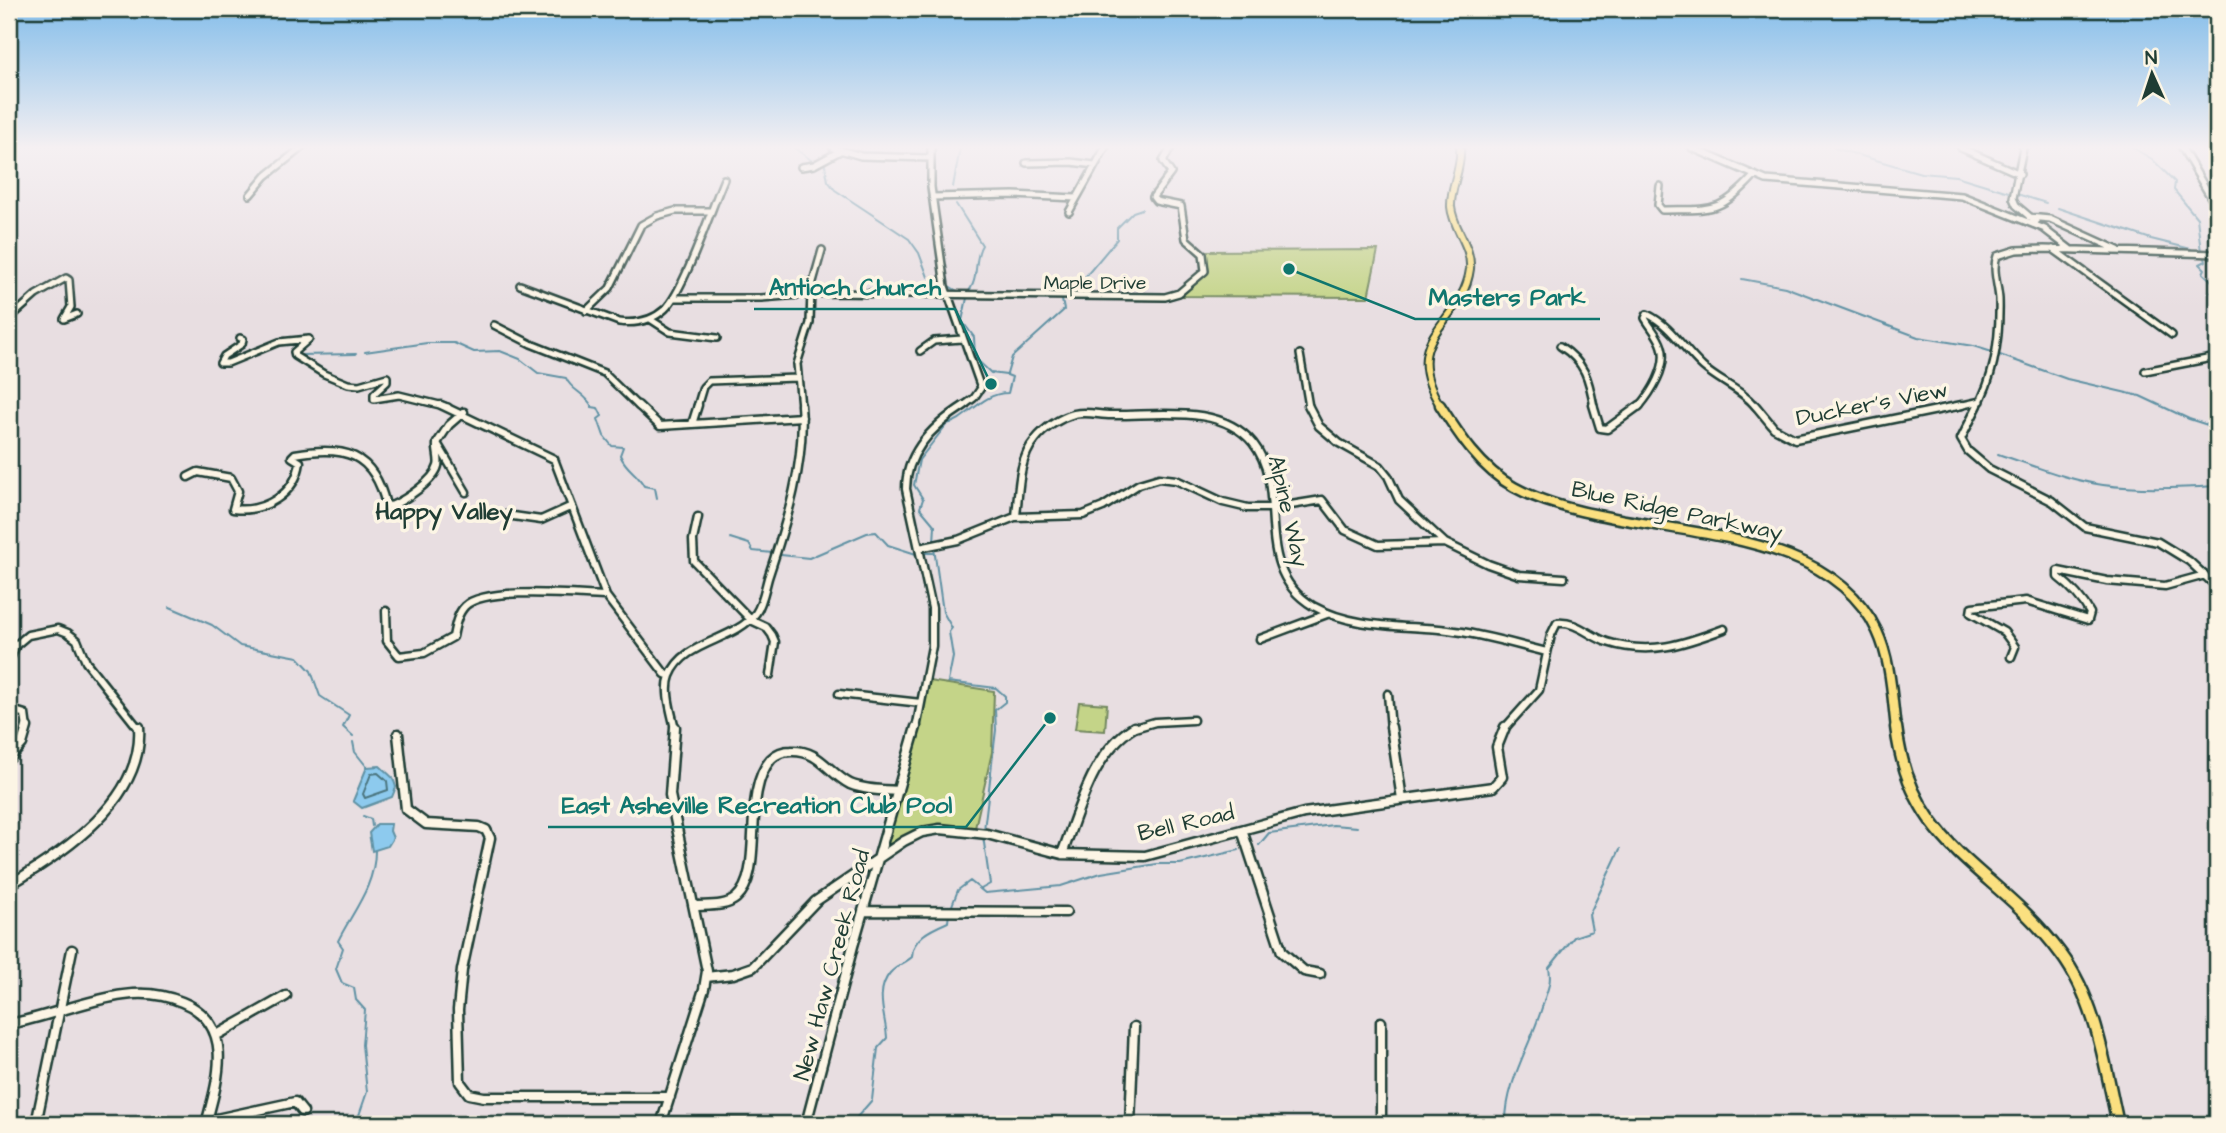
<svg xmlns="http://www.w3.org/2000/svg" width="2226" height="1133" font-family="'Architects Daughter',sans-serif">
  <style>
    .green { fill: #c4d488; stroke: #72885e; stroke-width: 2 }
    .water { fill: #8dcaee; stroke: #6192a4; stroke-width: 2 }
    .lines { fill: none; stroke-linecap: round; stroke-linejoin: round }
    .shore { stroke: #4b757e; stroke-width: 2 }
    .stream { stroke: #6192a4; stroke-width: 2 }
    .minor-far2-casing { stroke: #1f3d34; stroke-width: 10 }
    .minor-far1-casing { stroke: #1f3d34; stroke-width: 11 }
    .minor-casing { stroke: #1f3d34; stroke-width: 13 }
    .major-far2-casing { stroke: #1f3d34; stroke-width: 10 }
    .major-far1-casing { stroke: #1f3d34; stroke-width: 13 }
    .major-casing { stroke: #1f3d34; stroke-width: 15 }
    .minor-far2 { stroke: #fcf5e5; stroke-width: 5 }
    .minor-far1 { stroke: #fcf5e5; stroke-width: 6 }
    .minor { stroke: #fcf5e5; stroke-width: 8 }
    .major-far2 { stroke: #fbe080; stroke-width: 6 }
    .major-far1 { stroke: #fbe080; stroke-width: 8 }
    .major { stroke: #fbe080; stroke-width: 10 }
    .labels { text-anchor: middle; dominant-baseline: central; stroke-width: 7; stroke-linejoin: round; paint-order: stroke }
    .far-street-label { font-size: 19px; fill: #1f3d34; stroke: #fcf5e5 }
    .street-label { font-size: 23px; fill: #1f3d34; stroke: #fcf5e5 }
    .neighbourhood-label { font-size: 24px; font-weight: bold; fill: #1f3d34; stroke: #fcf5e5 }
    .leader { fill: none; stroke: #0f766e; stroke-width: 2.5 }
    .callout-dot { fill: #0f766e; stroke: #fcf5e5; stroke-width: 2.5 }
    .callout-label { font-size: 24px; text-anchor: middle; font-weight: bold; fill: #0f766e; stroke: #fcf5e5; stroke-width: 7; stroke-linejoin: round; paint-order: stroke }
  </style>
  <rect width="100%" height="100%" fill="#e8dee1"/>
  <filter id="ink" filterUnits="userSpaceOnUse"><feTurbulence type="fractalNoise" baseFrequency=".0143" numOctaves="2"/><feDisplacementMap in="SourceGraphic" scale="14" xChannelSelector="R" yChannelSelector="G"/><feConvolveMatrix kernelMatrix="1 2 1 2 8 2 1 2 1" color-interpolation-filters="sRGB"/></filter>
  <g filter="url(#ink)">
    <path class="green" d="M 1378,250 L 1368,297 L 1172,296 L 1204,274 L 1204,251 Z
      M 929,681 L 994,691 L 992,752 L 975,828 L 926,827 L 914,830 L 889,845 L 887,841 L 918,733 Z
      M 1079,702 L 1107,704 L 1105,731 L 1075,729 Z"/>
    <path class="water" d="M 380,766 L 393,778 L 396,787 L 392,797 L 362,808 L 353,801 L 367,767 Z
      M 377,824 L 391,824 L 390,831 L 393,838 L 388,846 L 372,851 L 369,833 Z"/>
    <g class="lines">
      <path class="shore" d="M 378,773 L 387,781 L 388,790 L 365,798 L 363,794 L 371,774 Z"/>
      <path class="stream" d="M 794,148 L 814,162
        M 1834,148 L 1921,173 L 1956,176 L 2012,193
        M 2133,148 L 2152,159 L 2175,182 L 2174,190 L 2197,218 L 2201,252
        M 825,165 L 828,181 L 835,190 L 909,239 L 919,253 L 928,277
        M 953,187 L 960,148
        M 2017,194 L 2046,203
        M 956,204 L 982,245 C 973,259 980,280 967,293
        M 2058,208 L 2151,239 L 2191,249
        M 2204,256 L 2206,261 L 2200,264 L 2205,269 L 2203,273 L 2216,285 L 2211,292 L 2217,298
        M 1742,279 L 1785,287 L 1918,337 L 1973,346 L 1992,352
        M 949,286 L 959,292
        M 1066,294 L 1081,282 L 1117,239 L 1117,228 L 1133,212 L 1142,209
        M 967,298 L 962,321 L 974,337 L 975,358 L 991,373 L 1006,375
        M 365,352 L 427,343 L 454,343 L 474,352 L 500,351 L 520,359 L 538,373 L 566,378 C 571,391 586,393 592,407 L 598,408 L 602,416 L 598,419 L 604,436 L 612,446 L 623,447 L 620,455 C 627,471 637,472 644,486 L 655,488 L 657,498
        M 1997,354 L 2067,379 L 2140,396 L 2189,419 L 2217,428
        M 299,355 L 356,354
        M 1007,374 L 1012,357 L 1064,310 L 1062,300
        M 1998,454 C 2032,465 2067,480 2103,485 C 2140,490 2180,488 2217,486
        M 730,538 L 749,544 L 753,551 L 772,553
        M 934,542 L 935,526 L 920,508 L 923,499 L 914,485 L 919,460 L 947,424 C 967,421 980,393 1008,393 L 1012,377 L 1007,375
        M 934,548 L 943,612 L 952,628 L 949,632 L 953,657 L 948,682 L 996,688 L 1005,696 L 1005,702 L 995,710 L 996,730 L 984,830
        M 925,553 L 933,553
        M 781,555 L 809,558 L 867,533 L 876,532 L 888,545 L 916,554
        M 170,607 L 212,625 L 240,646 L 298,657 L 311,671 L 320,696 L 349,715 L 343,727 L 353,736
        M 353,742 L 355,752 L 367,767
        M 363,816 L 371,819 L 372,826
        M 1259,845 L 1269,833 L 1333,825 L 1357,827
        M 981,889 L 990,884 L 983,836
        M 951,908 L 958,890 L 970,881 L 985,893 L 1061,886 L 1101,873 L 1157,864 L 1180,864 L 1239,850
        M 356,1124 L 367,1092 L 362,1045 L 365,1010 L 356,1000 L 354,988 L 342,983 L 336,969 L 343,948 L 338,941 C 353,911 375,886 375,851
        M 851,1124 L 872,1100 L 878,1048 L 887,1038 C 886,1017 874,992 890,973 C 896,966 905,963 912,957 C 912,937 932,929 948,922 L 949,913
        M 1506,1124 C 1505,1082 1532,1044 1543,1004 C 1547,990 1552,983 1549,968 L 1574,937 L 1592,931 L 1589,915 L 1620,849"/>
      <defs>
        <path id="minor-far2" d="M 833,148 L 861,156 L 931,158
          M 931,148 L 931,187 L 945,286 L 981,388 L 974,398 L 962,407
          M 1692,148 L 1766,180 L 1962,196 L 2045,229
          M 1961,148 L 2020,174
          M 2023,148 L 2013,198 L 2016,205 L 2036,222
          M 2182,148 L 2217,208
          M 1026,163 L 1071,162 L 1095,165
          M 801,167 L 814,165 L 840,151
          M 1660,186 L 1658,205 L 1662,210 C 1712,209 1719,214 1754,176
          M 250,195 L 266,176 L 301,148
          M 932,197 L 1013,195 L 1076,198
          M 1069,212 L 1105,148
          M 2029,217 L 2050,219 L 2118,250
          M 2044,229 L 2070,249
          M 2053,249 L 2172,335
          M 520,285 L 619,322 C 636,324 652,321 665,309 C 684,291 712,207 724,179
          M 674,298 L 761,298 L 825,293 L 1165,297 L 1179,293 L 1205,271 L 1203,254 L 1186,239 L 1181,206 L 1156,201 L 1153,197 L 1171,173 L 1163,161 L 1171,148
          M 586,311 L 610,288 L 641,225 L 657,216 L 675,211 L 711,211
          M 9,319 L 36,295 L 66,278 L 69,280 L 71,307 L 64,319 L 77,314
          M 650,319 L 670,332 L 717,338
          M 494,325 L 531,344 L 604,373 L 639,407
          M 240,338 L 243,339 L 242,344 L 224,356 L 220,363 L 228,363 L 279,342 L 309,339 L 294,352 L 295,356 L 324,374 L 348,384 L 359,385 L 387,377 L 387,382 L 374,394 L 374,399 L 399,395 L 448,407
          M 1560,346 C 1585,362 1589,379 1594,407
          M 920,351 L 934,341 L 962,339
          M 1300,354 L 1309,407
          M 2145,371 L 2217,357
          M 697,407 L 703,387 L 709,381 L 797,378
          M 801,407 L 797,364 L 810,323 L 811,289 L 822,250
          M 1639,407 C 1651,393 1668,367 1662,347 C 1659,336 1650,327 1645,318 L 1647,314 C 1672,326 1683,349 1703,367 C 1720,382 1741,389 1756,407
          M 1954,407 L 1981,401
          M 1977,407 C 1995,375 2000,335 1999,299 C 1998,285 1992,269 1997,256 L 2016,250 L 2044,249 L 2217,254"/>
        <path id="minor-far1" d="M 441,405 L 554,459 L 606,596 L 665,674 L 670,676
          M 638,405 L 660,426 L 802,417
          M 1308,405 L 1319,426 L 1339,443 L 1380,466 L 1388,476 L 1399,500 L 1445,543
          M 1593,405 L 1600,428 L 1607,429 L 1640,405
          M 1755,405 L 1774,428 L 1795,439 L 1962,405
          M 1978,405 L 1961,439 L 1968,451 L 1989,469 L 2052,501 L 2085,527 L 2158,542 L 2189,561 L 2217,587
          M 464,412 L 449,425 L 437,443 L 466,492
          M 692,424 L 698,405
          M 188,477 L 198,472 L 231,478 L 238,491 L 233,509 C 264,513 296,494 300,462 L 292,457 L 295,454 C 344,445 374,453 386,505 L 391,506 C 405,500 434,481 438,466 C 440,460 436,451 437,444
          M 506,515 L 541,520 L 572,506
          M 1016,516 C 1019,491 1018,460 1035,440 C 1044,428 1060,418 1074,414 C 1087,411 1099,415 1111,415 C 1156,416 1220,403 1253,443 C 1291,491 1249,568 1313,606 C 1354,629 1404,625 1448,630 C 1482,634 1514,644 1547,652
          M 698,517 L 693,540 L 694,561 L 751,620 L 766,627 L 772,635 L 775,642 L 770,675
          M 919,548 L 958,540 L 1015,517 L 1083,515 L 1103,507 L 1139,484 L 1159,478 L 1176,480 L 1223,502 L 1248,508 L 1272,508 L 1322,500 L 1345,530 L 1378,545 L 1445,543 L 1488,564 L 1519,575 L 1564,578
          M 386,611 L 387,641 L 399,656 L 424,653 L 453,637 C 455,627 457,614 465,606 C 484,586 577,595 606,596
          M 1260,639 L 1327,614
          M 2011,657 L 2015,647 L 2004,632 L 1971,613 L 1972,607 L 2026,601 L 2088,620 L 2090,613 C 2082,598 2071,587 2058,577 L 2058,571 L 2107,581 L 2165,586 L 2205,575
          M 9,661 L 16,645 L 28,635 L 58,629 L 68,633 L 77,640 L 86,662 L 139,729
          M 839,694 L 921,703
          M 1388,694 L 1391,729
          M 9,709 L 25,714 L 27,729
          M 675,729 C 672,714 664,691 670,676 C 684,640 734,642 756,613 C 762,605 765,589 768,578 C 786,523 806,464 801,405
          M 916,729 L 932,646 L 932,608 L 906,489 C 906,451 935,424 965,405
          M 1131,729 L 1155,722 L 1193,720
          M 1504,729 L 1539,690 L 1551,635 L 1557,623 C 1577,621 1589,636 1607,642 C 1650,656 1684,644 1724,629"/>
        <path id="minor" d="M 1391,727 L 1402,799
          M 398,734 L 406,809 L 426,824 L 479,827 L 486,830 L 490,838 L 462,970 L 458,1010 L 460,1082 L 469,1094 L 484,1097 L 670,1097
          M 9,759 L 22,744 L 27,727
          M 1242,830 L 1282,952 L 1304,971 L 1320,974
          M 1062,854 C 1079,810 1092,753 1134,727
          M 9,885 C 63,853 144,800 139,727
          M 694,906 C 707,905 726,907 736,898 C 766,872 740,795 771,759 C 776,754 783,751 791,751 C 820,750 827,772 850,784 C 865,790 882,790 898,791
          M 863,911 L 1066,912
          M 706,977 L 733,974 L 753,967 L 816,901 L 904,841 L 922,832 L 940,829 L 987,834 L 1062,854 L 1145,856 L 1304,813 L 1493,787 L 1502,777 L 1497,747 L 1505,727
          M 1381,1022 L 1381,1124
          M 9,1024 C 48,1017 85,1000 124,995 C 144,992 163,994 182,1002 C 236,1024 218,1080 206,1124
          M 217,1035 L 286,996
          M 207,1121 L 295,1102 L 303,1112
          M 661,1122 L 798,1124
          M 36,1124 L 72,950
          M 661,1124 L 704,989 L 707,971 L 670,795 L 675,727
          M 806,1124 L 853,946 L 916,727
          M 1130,1124 L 1134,1027"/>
        <path id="major-far2" d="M 1441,407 C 1396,335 1463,325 1470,269 C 1472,246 1453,229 1451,207 C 1450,187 1462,169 1460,148"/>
        <path id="major-far1" d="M 1440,405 C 1459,435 1481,469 1514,487 C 1617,544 1821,510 1877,631 C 1891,661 1892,696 1896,729"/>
        <path id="major" d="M 1896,727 C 1911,851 1997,867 2061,954 C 2097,1002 2105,1067 2118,1124"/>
      </defs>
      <use href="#minor-far2" class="minor-far2-casing"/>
      <use href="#minor-far1" class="minor-far1-casing"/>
      <use href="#minor" class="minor-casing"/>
      <use href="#major-far2" class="major-far2-casing"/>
      <use href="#major-far1" class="major-far1-casing"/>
      <use href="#major" class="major-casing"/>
      <use href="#minor-far2" class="minor-far2"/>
      <use href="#minor-far1" class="minor-far1"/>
      <use href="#minor" class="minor"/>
      <use href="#major-far2" class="major-far2"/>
      <use href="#major-far1" class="major-far1"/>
      <use href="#major" class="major"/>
    </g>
  </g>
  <linearGradient id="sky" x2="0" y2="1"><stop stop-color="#83bdea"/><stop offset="0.48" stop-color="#f5f0f2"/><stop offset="1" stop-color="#f5f0f2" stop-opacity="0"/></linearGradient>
  <rect width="2226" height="307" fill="url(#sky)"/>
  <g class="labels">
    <g class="far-street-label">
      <text x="1095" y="283">Maple Drive</text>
    </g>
    <g class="street-label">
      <text transform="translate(1872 404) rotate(-11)">Ducker's View</text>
      <text transform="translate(1288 511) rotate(77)">Alpine Way</text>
      <text transform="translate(1677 511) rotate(12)">Blue Ridge Parkway</text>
      <text transform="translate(1186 823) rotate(-13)">Bell Road</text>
      <text transform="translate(832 965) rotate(-75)">New Haw Creek Road</text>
    </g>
    <g class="neighbourhood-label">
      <text x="444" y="512">Happy Valley</text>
    </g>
  </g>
  <path class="leader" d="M991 384L955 309H754M1289 269L1415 319H1600M1050 718L966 827H548"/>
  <g class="callout-dot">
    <circle cx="991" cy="384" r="7"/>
    <circle cx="1289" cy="269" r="7"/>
    <circle cx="1050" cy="718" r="7"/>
  </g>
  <g class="callout-label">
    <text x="855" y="295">Antioch Church</text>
    <text x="1507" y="305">Masters Park</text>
    <text x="757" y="813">East Asheville Recreation Club Pool</text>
  </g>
  <rect width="2226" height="1133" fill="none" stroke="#fcf5e5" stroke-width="35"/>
  <rect x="18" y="18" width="2191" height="1098" fill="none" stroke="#1f3d34" stroke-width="2.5" filter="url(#ink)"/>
  <g transform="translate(2152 74) rotate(357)" stroke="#fcf5e5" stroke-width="5" paint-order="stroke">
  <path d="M0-5L12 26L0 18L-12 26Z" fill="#1f3d34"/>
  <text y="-10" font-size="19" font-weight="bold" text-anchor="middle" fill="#1f3d34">N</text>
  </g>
</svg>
